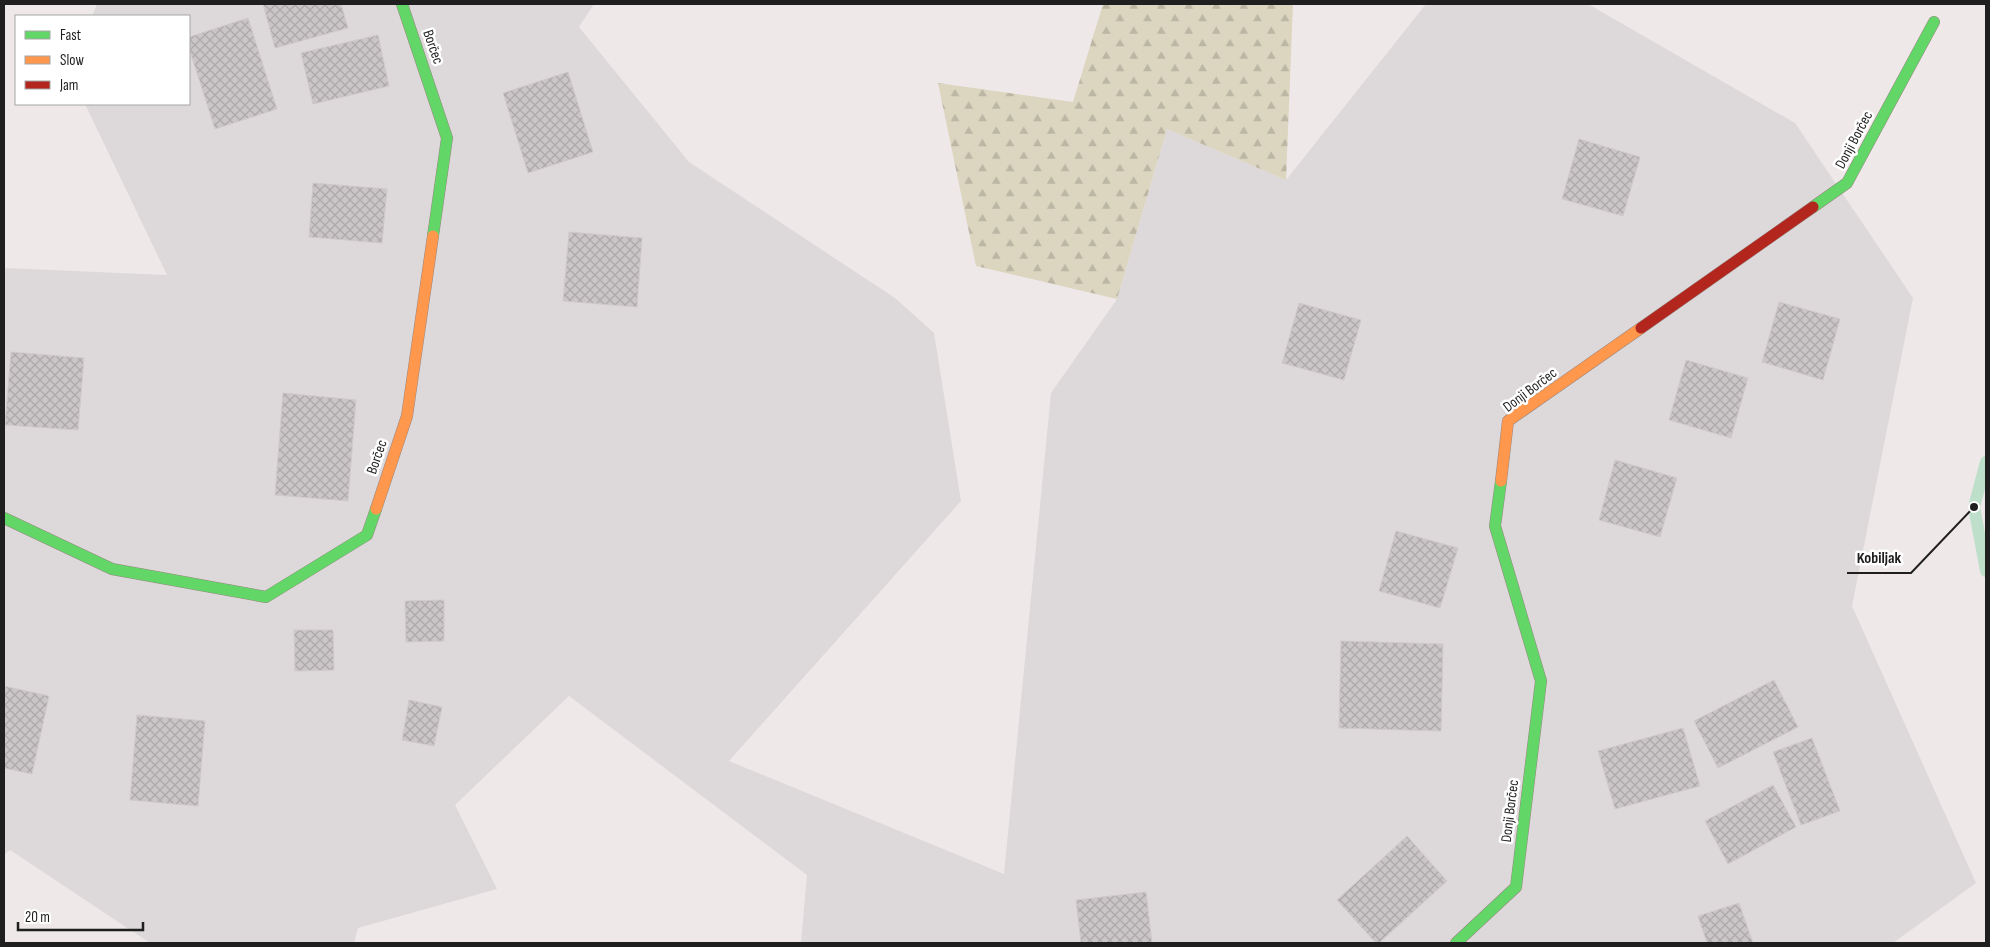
<svg xmlns="http://www.w3.org/2000/svg" width="1990" height="947" font-family="'Sofia Sans Condensed',sans-serif">
  <style>
    .residential { fill: #ddd9da }
    .forest { fill: url(#forest-firs) }
    .lines { fill: none; stroke-linecap: round; stroke-linejoin: round }
    .stream { stroke: #bedfc9; stroke-width: 12 }
    .building { fill: url(#building-cross-hatch); stroke: #d1c9cc }
    .fast-casing { stroke: #988681; stroke-width: 12 }
    .slow-casing { stroke: #988681; stroke-width: 12 }
    .jam-casing { stroke: #988681; stroke-width: 12 }
    .fast { stroke: #63d668; stroke-width: 11 }
    .slow { stroke: #ff974d; stroke-width: 11 }
    .jam { stroke: #b3261e; stroke-width: 11 }
    .labels { text-anchor: middle; dominant-baseline: central; stroke-width: 5; stroke-linejoin: round; paint-order: stroke }
    .street-label { font-size: 15px; fill: #1f1f1f; stroke: #fff }
    .leader { fill: none; stroke: #1f1f1f; stroke-width: 2 }
    .callout-dot { fill: #1f1f1f; stroke: #fff; stroke-width: 2 }
    .callout-label { font-size: 16px; text-anchor: middle; font-weight: bold; fill: #1f1f1f; stroke: #fff; stroke-width: 5; stroke-linejoin: round; paint-order: stroke }
  </style>
  <defs>
    <pattern id="forest-firs" width="22" height="20" patternUnits="userSpaceOnUse" patternTransform="scale(1.25)"><rect width="22" height="20" fill="#dcd5bf"/><path d="M5 1l3.5 6h-7zM16 11l3.5 6h-7z" fill="#bcb6a4"/></pattern>
    <pattern id="building-cross-hatch" width="8" height="8" patternUnits="userSpaceOnUse" patternTransform="scale(1.25)"><rect width="8" height="8" fill="#cac5c7"/><path d="M0 0l8 8M0 8l8-8" fill="none" stroke="#ada9aa"/></pattern>
  </defs>
  <rect width="100%" height="100%" fill="#eee8e9"/>
  <path class="residential" d="M 97,4 L 594,4 L 579,27 L 689,162 L 895,298 L 934,333 L 961,501 L 729,761 L 1004,874 L 1051,393 L 1117,299 L 1167,129 L 1286,180 L 1426,4 L 1588,4 L 1795,123 L 1913,298 L 1852,606 L 1976,883 L 1893,943 L 801,943 L 807,875 L 569,696 L 455,805 L 497,889 L 358,928 L 354,943 L 150,943 L 10,850 L 4,855 L 4,268 L 167,275 L 85,104 L 189,104 L 189,16 L 92,16 Z"/>
  <path class="forest" d="M 1103,4 L 1293,4 L 1286,180 L 1167,129 L 1117,299 L 976,266 L 938,83 L 1073,102 Z"/>
  <g class="lines">
    <path class="stream" d="M 1986,462 L 1974,507 L 1986,571"/>
  </g>
  <path class="building" d="M 263,4 L 341,4 L 348,28 L 275,48 Z
    M 248,18 L 277,109 L 215,129 L 189,48 L 189,37 Z
    M 378,35 L 389,86 L 313,104 L 301,53 Z
    M 568,72 L 593,152 L 528,173 L 503,93 Z
    M 1579,139 L 1640,157 L 1623,216 L 1562,199 Z
    M 313,183 L 387,189 L 382,243 L 309,237 Z
    M 569,232 L 642,238 L 637,307 L 563,301 Z
    M 1779,302 L 1840,319 L 1823,380 L 1762,362 Z
    M 1299,303 L 1361,320 L 1344,380 L 1282,363 Z
    M 11,352 L 84,358 L 78,430 L 5,425 Z
    M 1686,360 L 1748,378 L 1731,438 L 1669,420 Z
    M 283,393 L 356,400 L 348,501 L 275,495 Z
    M 1615,460 L 1677,478 L 1660,537 L 1599,520 Z
    M 1396,531 L 1458,548 L 1440,608 L 1379,591 Z
    M 444,600 L 444,641 L 406,642 L 405,601 Z
    M 294,630 L 333,630 L 334,670 L 295,671 Z
    M 1341,641 L 1443,644 L 1441,731 L 1339,728 Z
    M 1774,680 L 1798,727 L 1718,768 L 1694,721 Z
    M 4,686 L 49,696 L 32,774 L 4,768 Z
    M 409,700 L 442,707 L 434,746 L 402,740 Z
    M 137,715 L 205,721 L 198,806 L 130,800 Z
    M 1683,728 L 1700,786 L 1615,809 L 1598,751 Z
    M 1812,738 L 1840,811 L 1801,825 L 1773,752 Z
    M 1773,785 L 1796,827 L 1728,864 L 1705,821 Z
    M 1407,836 L 1447,881 L 1379,943 L 1376,943 L 1337,900 Z
    M 1146,892 L 1152,943 L 1081,943 L 1076,900 Z
    M 1739,903 L 1753,943 L 1707,943 L 1698,916 Z"/>
  <g class="lines">
    <defs>
      <path id="fast" d="M 402,4 L 447,138 L 433,236
        M 1813,207 L 1847,183 L 1934,22
        M 4,518 L 112,569 L 266,597 L 367,535 L 376,509
        M 1456,943 L 1516,887 L 1541,681 L 1495,526 L 1501,481"/>
      <path id="slow" d="M 1501,481 L 1508,421 L 1641,328
        M 376,509 L 407,416 L 433,236"/>
      <path id="jam" d="M 1641,328 L 1813,207"/>
    </defs>
    <use href="#fast" class="fast-casing"/>
    <use href="#slow" class="slow-casing"/>
    <use href="#jam" class="jam-casing"/>
    <use href="#fast" class="fast"/>
    <use href="#slow" class="slow"/>
    <use href="#jam" class="jam"/>
  </g>
  <g class="labels">
    <g class="street-label">
      <text transform="translate(433 47) rotate(71)">Borčec</text>
      <text transform="translate(1854 140) rotate(-62)">Donji Borčec</text>
      <text transform="translate(1530 390) rotate(-37)">Donji Borčec</text>
      <text transform="translate(377 457) rotate(-71)">Borčec</text>
      <text transform="translate(1510 811) rotate(-83)">Donji Borčec</text>
    </g>
  </g>
  <path class="leader" d="M1974 507L1911 573H1847"/>
  <circle class="callout-dot" cx="1974" cy="507" r="5"/>
  <g class="callout-label">
    <text x="1879" y="563">Kobiljak</text>
  </g>
  <rect width="1990" height="947" fill="none" stroke="#1f1f1f" stroke-width="10"/>
  <rect x="15" y="15" width="175" height="90" fill="#ffffff" stroke="#a5a5a5"/>
  <rect x="25" y="31" width="25" height="8" fill="#63d668" stroke="#a5a5a5"/>
  <text x="60" y="40" font-size="15" fill="#1f1f1f">Fast</text>
  <rect x="25" y="56" width="25" height="8" fill="#ff974d" stroke="#a5a5a5"/>
  <text x="60" y="65" font-size="15" fill="#1f1f1f">Slow</text>
  <rect x="25" y="81" width="25" height="8" fill="#b3261e" stroke="#a5a5a5"/>
  <text x="60" y="90" font-size="15" fill="#1f1f1f">Jam</text>
  <path d="M18 922v8h125v-8" fill="none" stroke="#1f1f1f" stroke-width="2.5"/>
  <text x="25" y="922" font-size="15" fill="#1f1f1f" stroke="#ffffff" stroke-width="4" paint-order="stroke">20 m</text>
</svg>
